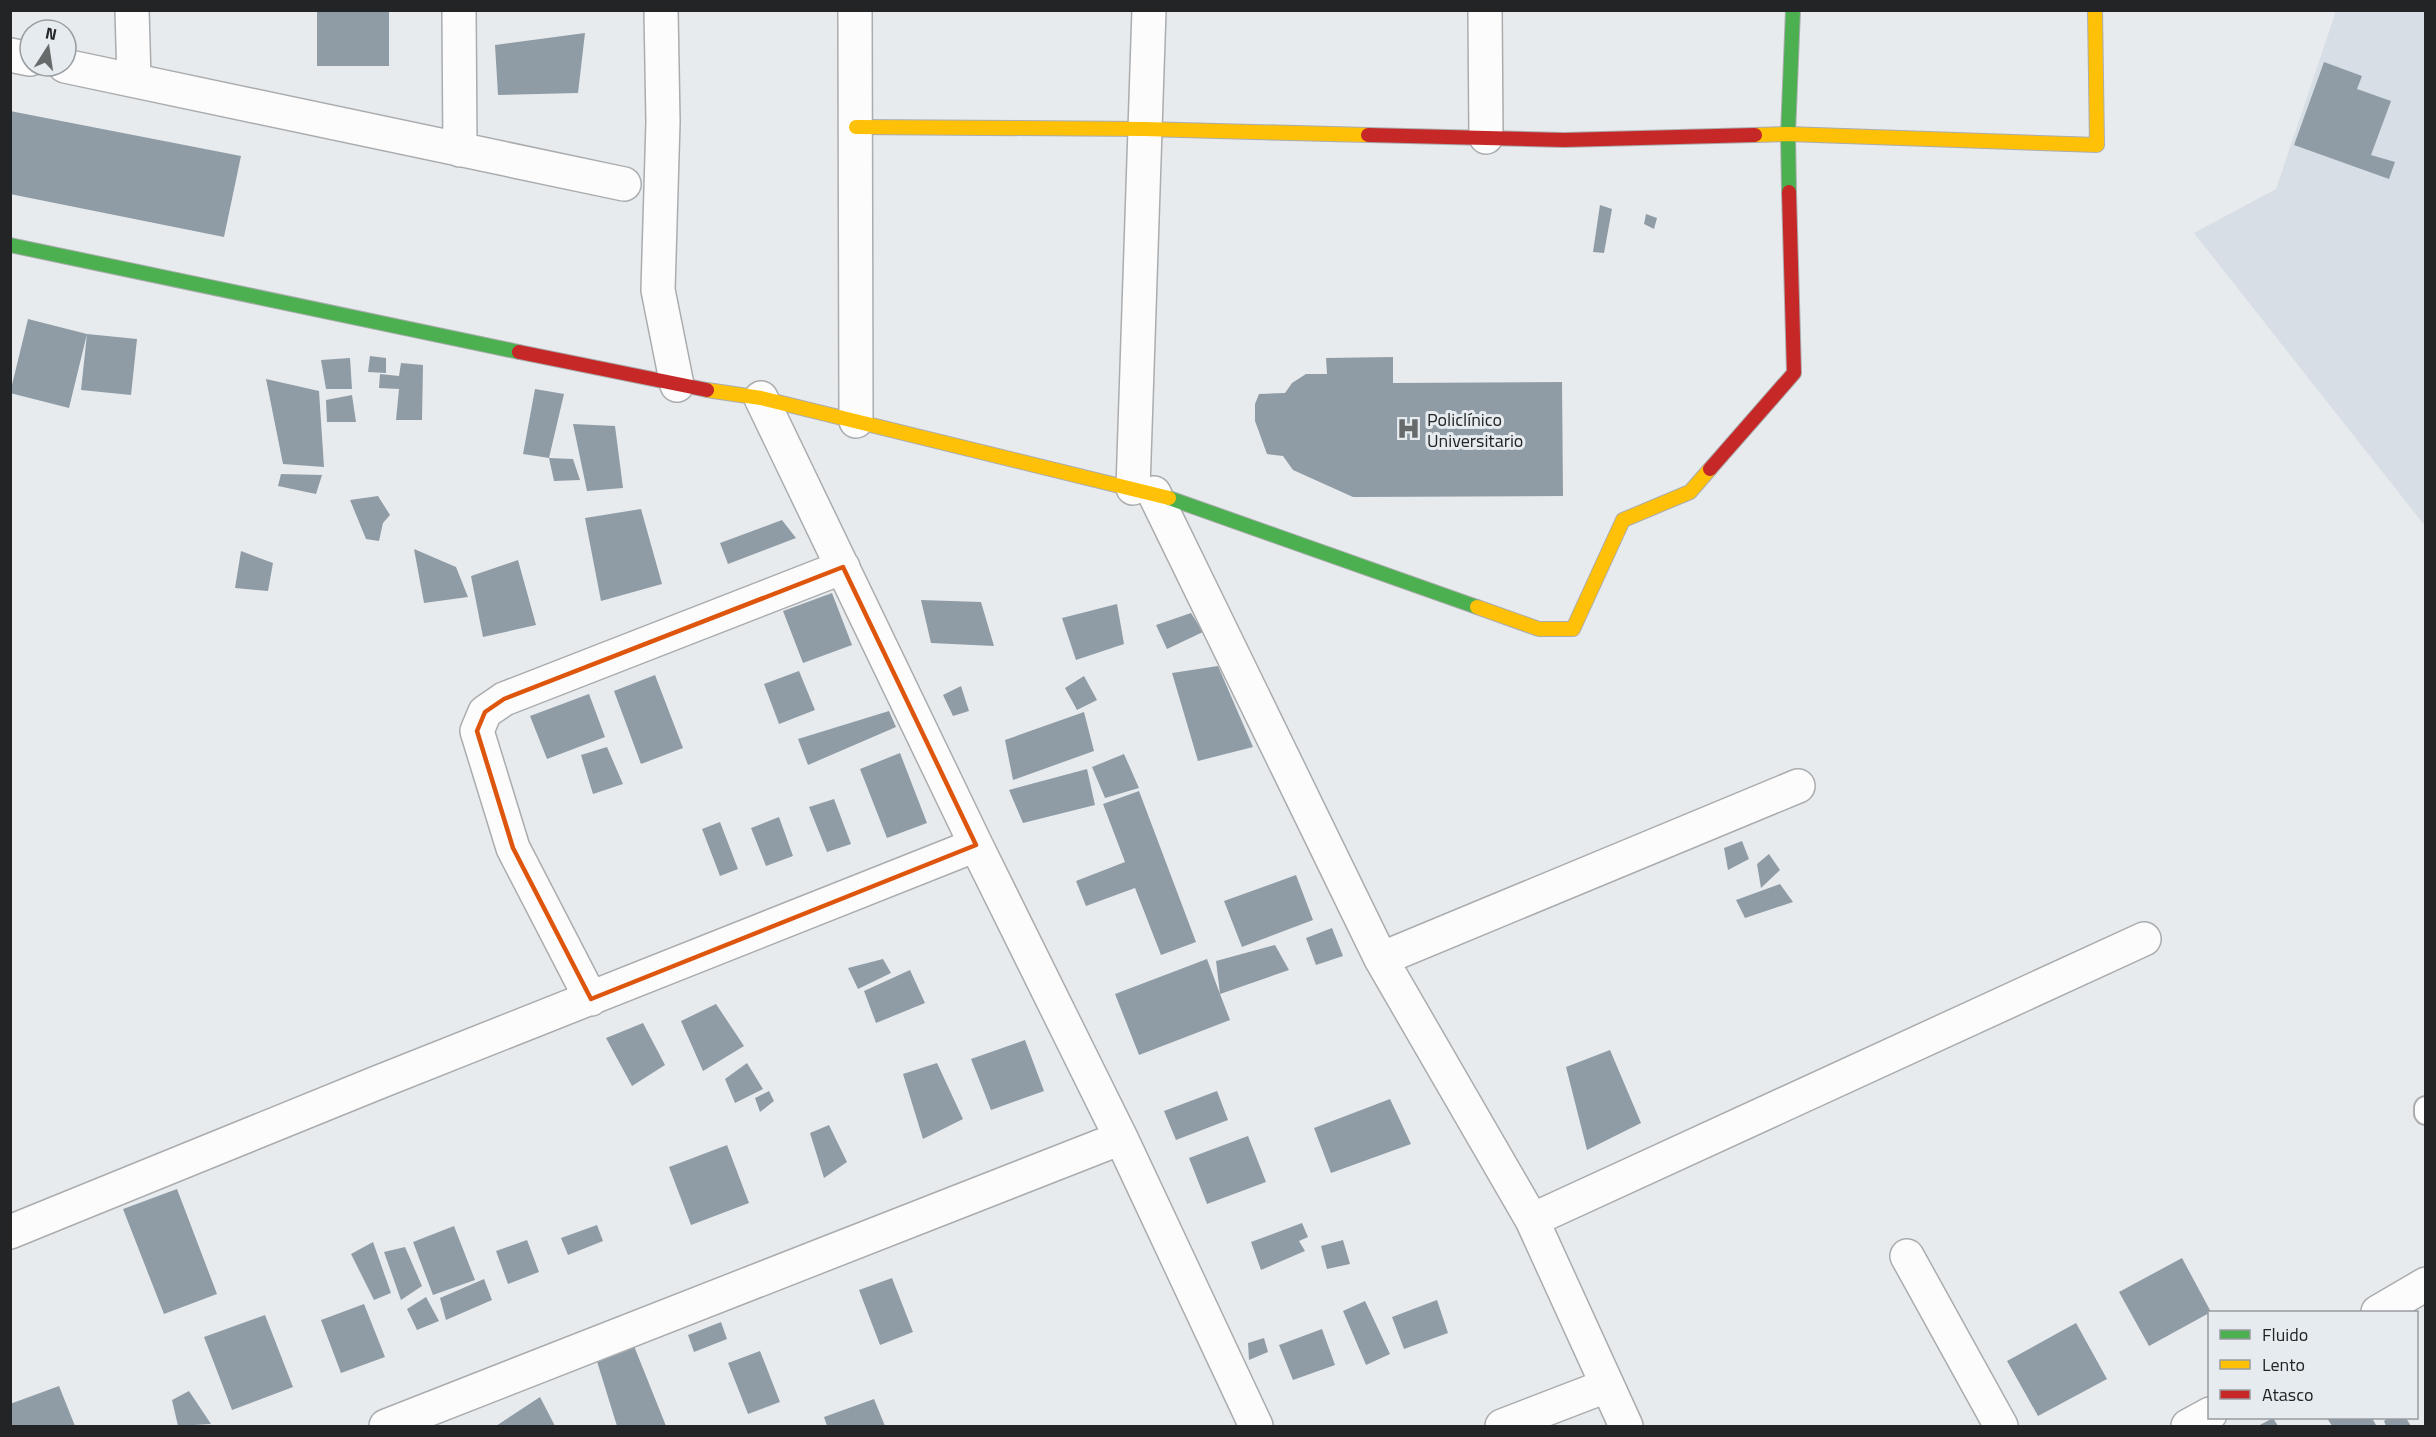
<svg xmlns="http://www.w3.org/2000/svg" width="2436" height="1437" font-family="'Titillium Web',sans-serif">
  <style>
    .built { fill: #d7dee5 }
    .building { fill: #8f9ca6 }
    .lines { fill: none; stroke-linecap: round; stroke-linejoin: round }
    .lane-casing { stroke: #aaacae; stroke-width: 26 }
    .street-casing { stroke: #aaacae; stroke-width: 36 }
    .fast-casing { stroke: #aaacae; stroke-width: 16 }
    .slow-casing { stroke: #aaacae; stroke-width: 16 }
    .jam-casing { stroke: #aaacae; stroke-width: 16 }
    .lane { stroke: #fcfcfc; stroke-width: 22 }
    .street { stroke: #fcfcfc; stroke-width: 33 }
    .fast { stroke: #4caf50; stroke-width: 14 }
    .slow { stroke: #ffc107; stroke-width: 14 }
    .jam { stroke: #c62828; stroke-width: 14 }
    .marked { fill: none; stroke: #de560d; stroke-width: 4.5; stroke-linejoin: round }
    .labels { text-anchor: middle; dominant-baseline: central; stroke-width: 6; stroke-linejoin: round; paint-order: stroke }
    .poi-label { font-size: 18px; fill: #222425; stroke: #e6ebf0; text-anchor: start }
  </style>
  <rect width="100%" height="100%" fill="#e8ebee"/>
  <path class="built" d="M 2336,11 L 2425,11 L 2425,526 L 2194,233 L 2276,189 Z"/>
  <path class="building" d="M 317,10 L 389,10 L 389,66 L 317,66 Z
    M 585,33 L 578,93 L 498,95 L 495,45 Z
    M 2324,62 L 2362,76 L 2357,89 L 2391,101 L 2371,155 L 2395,162 L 2389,179 L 2294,145 Z
    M 10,111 L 241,156 L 224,237 L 10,194 Z
    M 1600,205 L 1612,209 L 1604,253 L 1593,252 Z
    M 1646,214 L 1657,218 L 1654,229 L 1644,224 Z
    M 28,319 L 87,334 L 69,408 L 10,393 Z
    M 87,334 L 137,339 L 131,395 L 81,390 Z
    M 370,356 L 386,358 L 386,373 L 368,372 Z
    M 1393,357 L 1393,383 L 1562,382 L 1563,496 L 1353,497 L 1293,470 L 1283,456 L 1267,454 L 1255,421 L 1255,404 L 1259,394 L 1285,393 L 1292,383 L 1306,374 L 1327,374 L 1326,358 Z
    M 350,358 L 352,389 L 326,389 L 321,360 Z
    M 401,363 L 423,365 L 422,420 L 396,420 L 399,389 L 379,388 L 380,374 L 399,376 Z
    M 266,379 L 319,391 L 324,467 L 283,464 Z
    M 535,389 L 564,394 L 549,458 L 523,454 Z
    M 352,395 L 356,422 L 327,422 L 326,400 Z
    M 573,424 L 615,426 L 623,488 L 587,491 Z
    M 549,458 L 573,459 L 580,480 L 554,481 Z
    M 281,474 L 322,475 L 316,494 L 278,486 Z
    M 378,496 L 390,515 L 383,523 L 379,541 L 366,539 L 350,500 Z
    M 641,509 L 662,584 L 601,601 L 585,518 Z
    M 782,520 L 796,538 L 728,564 L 720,543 Z
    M 414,549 L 456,567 L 468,597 L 424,603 Z
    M 241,551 L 273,563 L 268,591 L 235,588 Z
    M 518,560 L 536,625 L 483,637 L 471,576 Z
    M 832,593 L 852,645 L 803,663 L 783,611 Z
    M 921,600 L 981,602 L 994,646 L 931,643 Z
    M 1117,604 L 1124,644 L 1076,660 L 1062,618 Z
    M 1191,613 L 1203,632 L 1167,649 L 1156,625 Z
    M 1218,666 L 1253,747 L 1198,761 L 1172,673 Z
    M 799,671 L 815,710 L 779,724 L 764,684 Z
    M 655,675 L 683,748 L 641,764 L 614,691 Z
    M 1084,676 L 1097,700 L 1077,710 L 1065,688 Z
    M 961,686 L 969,711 L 953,716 L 943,695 Z
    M 589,694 L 605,737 L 547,759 L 530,716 Z
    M 889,711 L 896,727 L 808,765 L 798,739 Z
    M 1084,712 L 1094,751 L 1013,780 L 1005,740 Z
    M 607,747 L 623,784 L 593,794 L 581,755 Z
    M 900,753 L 927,823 L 887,838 L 860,769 Z
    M 1124,754 L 1139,788 L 1105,798 L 1092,767 Z
    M 1087,769 L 1095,805 L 1023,823 L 1009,790 Z
    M 1139,791 L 1196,942 L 1161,955 L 1135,888 L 1086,906 L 1076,881 L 1125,862 L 1103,804 Z
    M 834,799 L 851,844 L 827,852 L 809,807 Z
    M 779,817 L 793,856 L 766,866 L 751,828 Z
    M 720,822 L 738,869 L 720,876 L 702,829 Z
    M 1742,841 L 1749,859 L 1728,870 L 1724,848 Z
    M 1769,854 L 1780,870 L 1761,888 L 1757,864 Z
    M 1296,875 L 1313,920 L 1242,947 L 1224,901 Z
    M 1780,884 L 1793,902 L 1745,918 L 1736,900 Z
    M 1332,928 L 1343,956 L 1316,965 L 1306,938 Z
    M 1275,945 L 1289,970 L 1220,994 L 1230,1020 L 1139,1055 L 1115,994 L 1207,959 L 1220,994 L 1216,961 Z
    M 883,959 L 891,973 L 858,989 L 848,968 Z
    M 910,970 L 925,1003 L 876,1023 L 864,991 Z
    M 716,1004 L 744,1046 L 703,1071 L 681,1021 Z
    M 643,1023 L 665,1065 L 632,1086 L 606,1038 Z
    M 1025,1040 L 1044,1091 L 991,1110 L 971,1059 Z
    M 1610,1050 L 1641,1123 L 1587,1150 L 1566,1067 Z
    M 747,1063 L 763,1089 L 735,1103 L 725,1079 Z
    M 937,1063 L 963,1119 L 923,1139 L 903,1074 Z
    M 769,1091 L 774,1101 L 760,1112 L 755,1098 Z
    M 1217,1091 L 1228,1120 L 1176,1140 L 1164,1111 Z
    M 1390,1099 L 1411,1144 L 1331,1173 L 1314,1128 Z
    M 829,1125 L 847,1162 L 824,1178 L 810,1133 Z
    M 1248,1136 L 1266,1182 L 1207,1204 L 1189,1158 Z
    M 727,1145 L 749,1203 L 691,1225 L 669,1167 Z
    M 177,1189 L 217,1294 L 164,1314 L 123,1209 Z
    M 1302,1223 L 1308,1237 L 1299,1241 L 1305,1251 L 1261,1270 L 1251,1242 Z
    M 597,1225 L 603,1241 L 568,1255 L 561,1238 Z
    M 454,1226 L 475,1280 L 433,1295 L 413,1242 Z
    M 527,1240 L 539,1272 L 508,1284 L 496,1251 Z
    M 1343,1240 L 1350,1264 L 1327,1269 L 1321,1246 Z
    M 373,1242 L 391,1293 L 374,1300 L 351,1254 Z
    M 405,1247 L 422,1286 L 401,1300 L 384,1252 Z
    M 2182,1258 L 2211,1312 L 2149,1346 L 2119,1292 Z
    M 892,1278 L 913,1332 L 880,1345 L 859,1290 Z
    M 484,1279 L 492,1300 L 446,1320 L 440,1298 Z
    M 426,1297 L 439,1321 L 417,1330 L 407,1309 Z
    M 1437,1300 L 1448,1333 L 1404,1349 L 1392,1317 Z
    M 1365,1301 L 1390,1354 L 1366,1365 L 1343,1311 Z
    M 364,1304 L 385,1357 L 341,1373 L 321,1320 Z
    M 265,1315 L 293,1387 L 232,1410 L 204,1337 Z
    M 721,1322 L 727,1339 L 694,1352 L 688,1335 Z
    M 2076,1323 L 2107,1379 L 2038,1416 L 2007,1361 Z
    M 1322,1329 L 1335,1365 L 1293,1380 L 1279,1345 Z
    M 1264,1338 L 1268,1352 L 1249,1360 L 1248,1343 Z
    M 632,1341 L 666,1426 L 617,1426 L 595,1355 Z
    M 760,1351 L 780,1402 L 748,1414 L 728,1363 Z
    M 59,1386 L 75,1426 L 10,1426 L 10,1404 Z
    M 189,1391 L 211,1424 L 178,1426 L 172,1400 Z
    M 540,1397 L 555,1426 L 496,1426 Z
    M 874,1399 L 885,1426 L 827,1426 L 824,1417 Z
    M 2273,1418 L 2278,1426 L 2258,1426 Z
    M 2327,1418 L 2372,1418 L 2376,1425 L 2332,1426 Z
    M 2388,1418 L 2406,1418 L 2411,1426 L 2386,1426 L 2384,1421 Z"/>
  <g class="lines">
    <defs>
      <path id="lane" d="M 2426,1108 L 2426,1113"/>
      <path id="street" d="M 132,10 L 134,80
        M 459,10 L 460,150
        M 661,10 L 663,122 L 658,290 L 677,385
        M 855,10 L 856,421
        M 1485,10 L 1486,137
        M 10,55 L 30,59
        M 65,66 L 624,184
        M 761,398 L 976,845 L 1121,1138 L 1256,1426
        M 1133,488 L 1149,10
        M 1154,493 L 1381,959 L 1532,1220 L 1626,1426
        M 1381,959 L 1798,786
        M 591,999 L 513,848 L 477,731 L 485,712 L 504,699 L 843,567
        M 1532,1220 L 2144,939
        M 10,1232 L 379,1082 L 976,845
        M 1907,1256 L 2001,1426
        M 2378,1312 L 2426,1284
        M 386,1426 L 1121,1138
        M 1502,1426 L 1606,1386
        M 2188,1426 L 2210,1414"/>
      <path id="fast" d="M 1789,192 L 1788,134 L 1793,10
        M 10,245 L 519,352
        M 1169,498 L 1477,607"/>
      <path id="slow" d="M 856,127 L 1144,129 L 1368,135
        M 1755,135 L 1788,134 L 2097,145 L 2095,10
        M 707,390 L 761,398 L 1169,498
        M 1477,607 L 1539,629 L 1573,629 L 1623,520 L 1690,492 L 1710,469"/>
      <path id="jam" d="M 1368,135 L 1564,140 L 1755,135
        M 519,352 L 707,390
        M 1710,469 L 1794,373 L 1789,192"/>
    </defs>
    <use href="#lane" class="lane-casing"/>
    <use href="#street" class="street-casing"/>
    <use href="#fast" class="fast-casing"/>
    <use href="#slow" class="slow-casing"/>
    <use href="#jam" class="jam-casing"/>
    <use href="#lane" class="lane"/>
    <use href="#street" class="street"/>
    <use href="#fast" class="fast"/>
    <use href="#slow" class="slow"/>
    <use href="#jam" class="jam"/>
  </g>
  <path class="marked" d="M 843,567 L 976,845 L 591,999 L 513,848 L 477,731 L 485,712 L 504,699 Z"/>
  <defs>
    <symbol id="hospital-bare" viewBox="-9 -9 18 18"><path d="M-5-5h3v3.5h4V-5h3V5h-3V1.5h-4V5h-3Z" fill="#676a6b" stroke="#e6ebf0" stroke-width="2.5" paint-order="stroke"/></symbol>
  </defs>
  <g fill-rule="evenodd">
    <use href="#hospital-bare" x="1392" y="412" width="33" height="33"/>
  </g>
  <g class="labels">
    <g class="poi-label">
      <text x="1427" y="419">Policlínico<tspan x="1427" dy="21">Universitario</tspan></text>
    </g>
  </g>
  <rect width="2436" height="1437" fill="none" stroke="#222425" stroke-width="24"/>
  <rect x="2208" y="1311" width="210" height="108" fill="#e6ebf0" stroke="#989b9f" stroke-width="1.5"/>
  <rect x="2220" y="1330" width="30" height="9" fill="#4caf50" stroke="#989b9f" stroke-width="1.5"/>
  <text x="2262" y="1341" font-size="18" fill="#222425">Fluido</text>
  <rect x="2220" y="1360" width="30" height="9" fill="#ffc107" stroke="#989b9f" stroke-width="1.5"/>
  <text x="2262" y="1371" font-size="18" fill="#222425">Lento</text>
  <rect x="2220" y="1390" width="30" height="9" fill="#c62828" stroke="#989b9f" stroke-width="1.5"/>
  <text x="2262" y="1401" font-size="18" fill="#222425">Atasco</text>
  <g transform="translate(48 48) rotate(12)"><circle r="28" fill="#e6ebf0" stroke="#989b9f" stroke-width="1.5"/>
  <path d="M0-4.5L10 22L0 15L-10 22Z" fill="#676a6b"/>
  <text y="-9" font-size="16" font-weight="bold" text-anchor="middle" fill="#222425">N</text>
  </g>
</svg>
